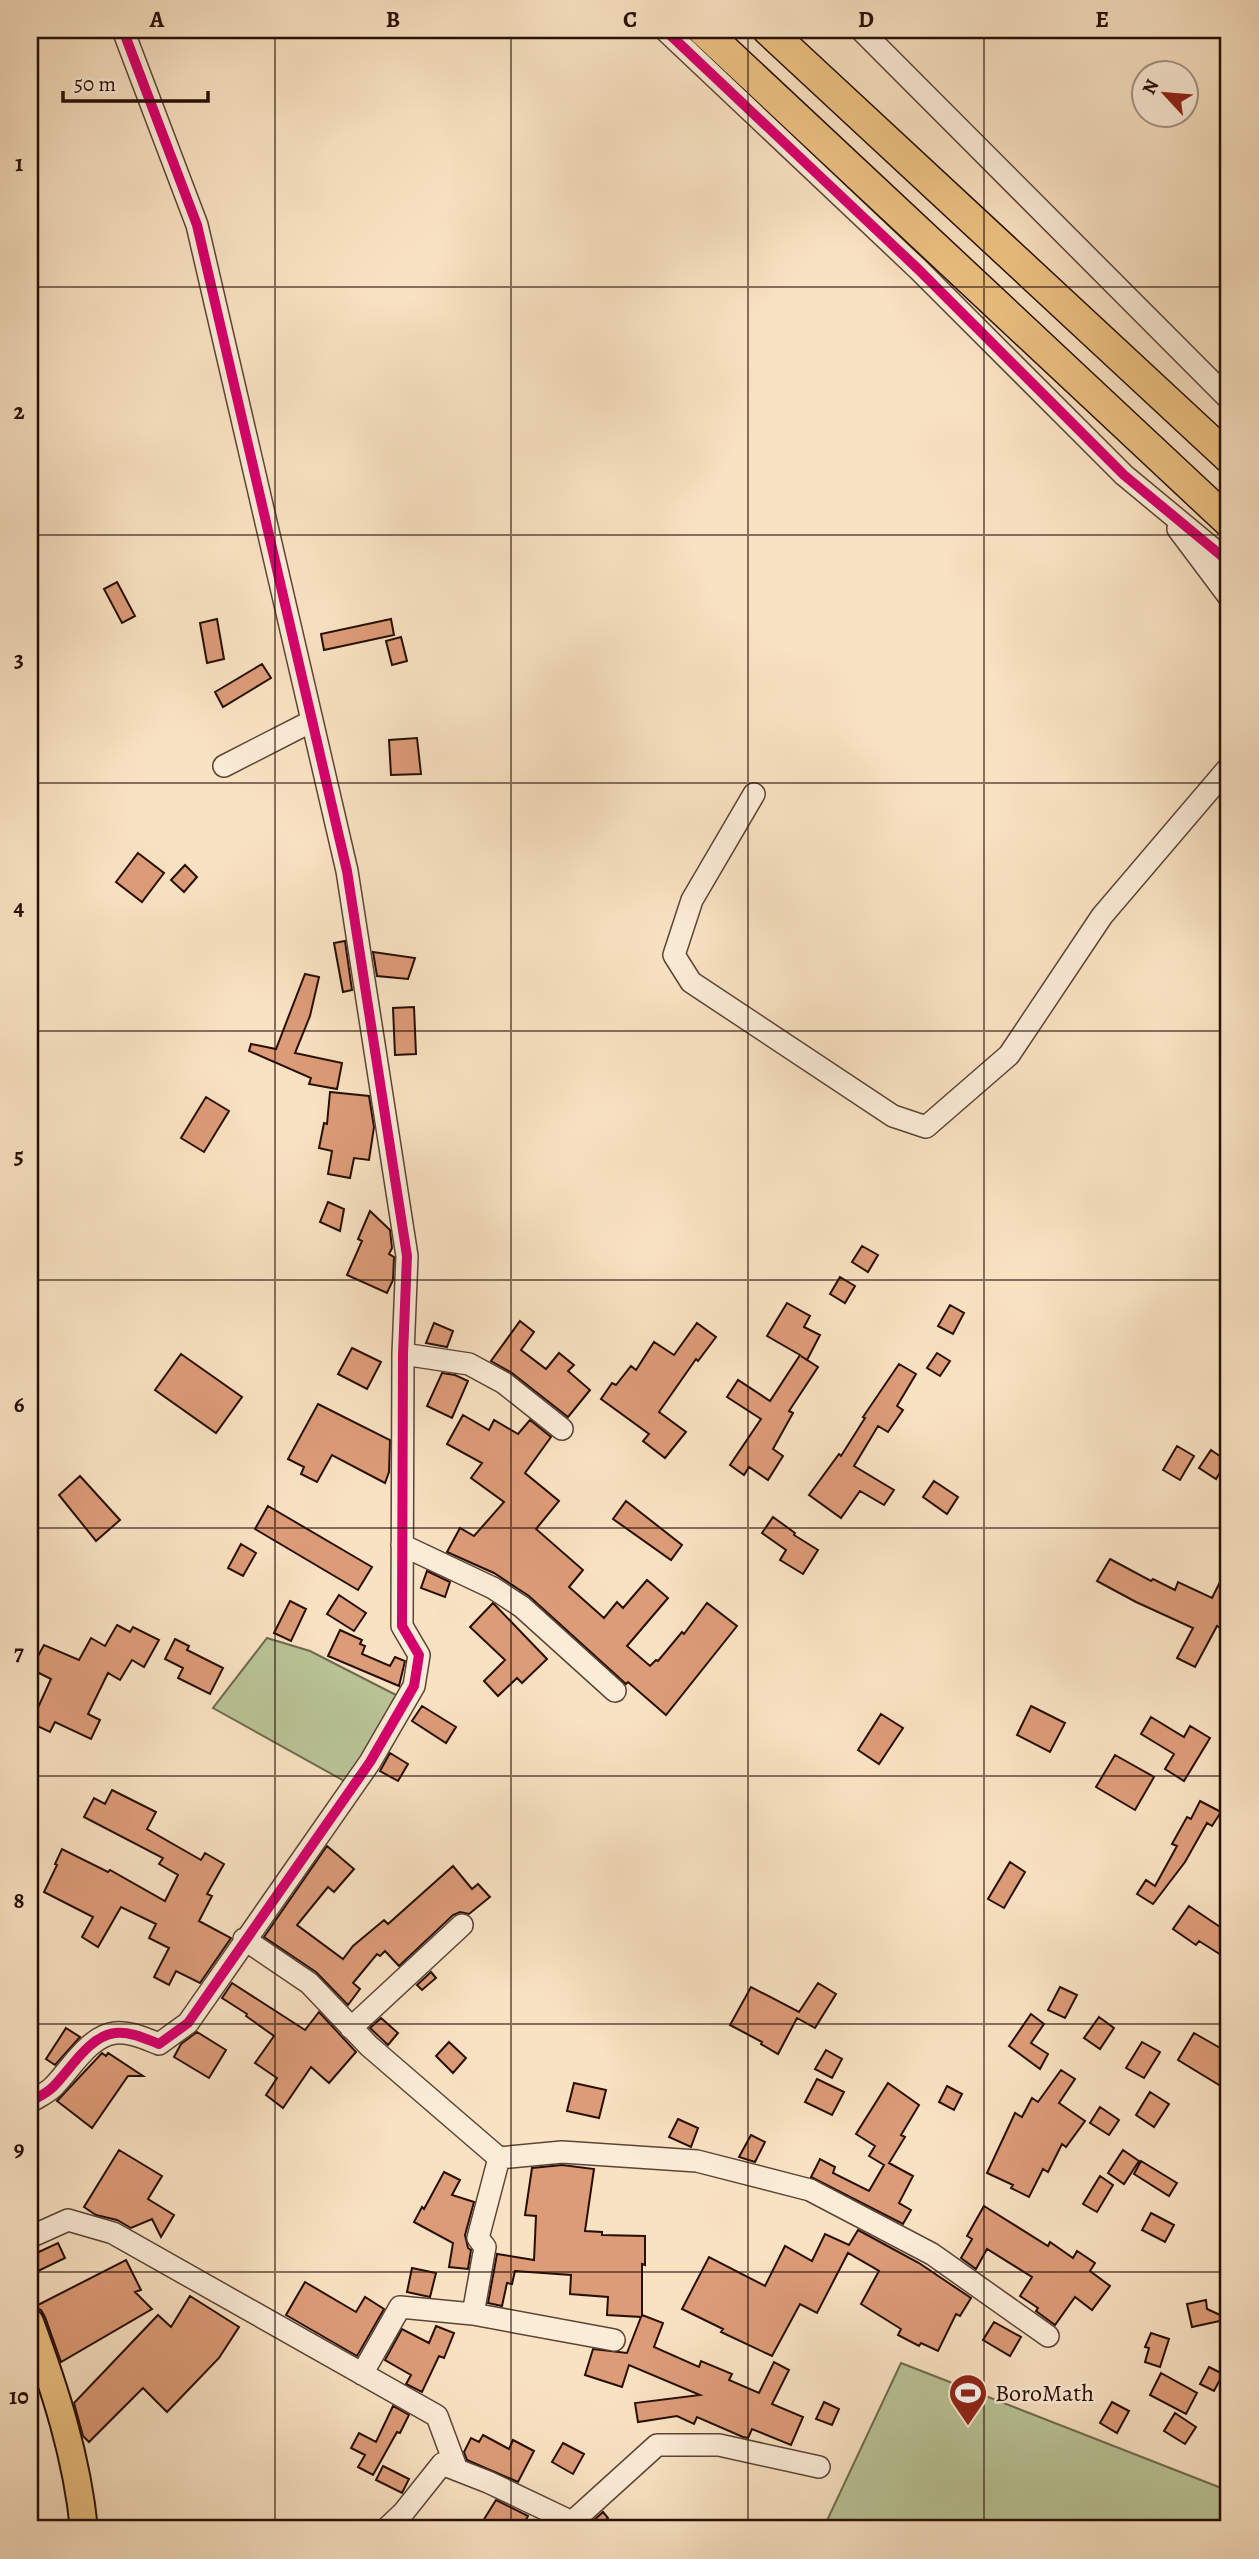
<svg xmlns="http://www.w3.org/2000/svg" width="1259" height="2559" font-family="Alegreya,serif">
  <style>
    .green { fill: #b9c497; stroke: #706a4f; stroke-width: 2 }
    .building { fill: #dd9c78; stroke: #270f07; stroke-width: 2 }
    .lines { fill: none; stroke-linecap: round; stroke-linejoin: round }
    .minor-casing { stroke: #5c4436; stroke-width: 24 }
    .major-casing { stroke: #270f07; stroke-width: 30 }
    .highway-casing { stroke: #270f07; stroke-width: 33 }
    .minor { stroke: #fbecd7; stroke-width: 21 }
    .major { stroke: #ecc181; stroke-width: 26 }
    .highway { stroke: #ecc181; stroke-width: 30 }
    .cycleway-casing { stroke: #fbecd7; stroke-width: 15 }
    .cycleway { stroke: #d6006c; stroke-width: 10 }
    .grid { fill: none; stroke: #270f07; stroke-width: 2; stroke-opacity: 0.55 }
    .labels { text-anchor: middle; dominant-baseline: central; stroke-width: 5; stroke-linejoin: round; paint-order: stroke }
    .poi-label { font-size: 24px; fill: #270f07; stroke: #fbecd7; text-anchor: start }
    .neatline { fill: none; stroke: #270f07; stroke-width: 2.5 }
    .grid-label { font-size: 23px; text-anchor: middle; font-weight: bold; fill: #270f07 }
  </style>
  <rect width="100%" height="100%" fill="#f9e2c2"/>
  <filter id="stains"><feTurbulence type="fractalNoise" baseFrequency=".00286" numOctaves="4"/><feColorMatrix values="0 0 0 0 .2 0 0 0 0 .09 0 0 0 0 .02 0 0 0 .5 -.17"/></filter>
  <radialGradient id="worn" r=".72"><stop offset=".6" stop-color="#630" stop-opacity="0"/><stop offset="1" stop-color="#630" stop-opacity=".3"/></radialGradient>
  <path class="green" d="M 267,1638 L 310,1651 L 398,1696 L 346,1782 L 213,1708 Z
    M 901,2363 L 1229,2491 L 1229,2529 L 823,2529 Z"/>
  <path class="building" d="M 117,582 L 135,616 L 122,623 L 104,589 Z
    M 217,619 L 224,659 L 207,663 L 200,623 Z
    M 391,619 L 394,635 L 324,650 L 321,634 Z
    M 401,637 L 407,661 L 392,665 L 386,641 Z
    M 262,664 L 271,678 L 223,707 L 215,692 Z
    M 417,738 L 421,774 L 391,775 L 389,740 Z
    M 138,853 L 164,873 L 142,902 L 116,882 Z
    M 185,865 L 197,877 L 184,892 L 171,880 Z
    M 345,941 L 352,990 L 343,992 L 334,943 Z
    M 373,952 L 415,958 L 408,979 L 377,976 Z
    M 305,974 L 319,977 L 310,1016 L 295,1053 L 342,1063 L 337,1089 L 309,1084 L 311,1078 L 249,1051 L 251,1044 L 276,1049 Z
    M 414,1007 L 416,1054 L 395,1055 L 393,1008 Z
    M 330,1092 L 369,1096 L 374,1127 L 369,1160 L 354,1158 L 350,1178 L 328,1174 L 332,1151 L 319,1148 L 324,1123 L 327,1124 Z
    M 206,1097 L 229,1111 L 204,1152 L 181,1138 Z
    M 328,1202 L 344,1209 L 340,1231 L 320,1222 Z
    M 370,1211 L 390,1230 L 392,1248 L 389,1254 L 394,1257 L 393,1280 L 387,1293 L 347,1275 L 362,1241 L 358,1239 Z
    M 862,1246 L 878,1255 L 868,1272 L 852,1262 Z
    M 840,1277 L 855,1286 L 845,1303 L 830,1294 Z
    M 787,1303 L 810,1316 L 804,1327 L 820,1335 L 807,1360 L 801,1356 L 818,1367 L 789,1411 L 793,1413 L 773,1449 L 783,1456 L 768,1480 L 749,1467 L 744,1475 L 730,1465 L 761,1419 L 727,1397 L 738,1380 L 770,1401 L 800,1355 L 767,1336 Z
    M 950,1305 L 964,1313 L 953,1334 L 938,1326 Z
    M 520,1321 L 534,1332 L 521,1350 L 546,1369 L 559,1353 L 574,1365 L 568,1371 L 590,1390 L 568,1417 L 512,1373 L 491,1361 Z
    M 434,1323 L 453,1331 L 447,1347 L 426,1343 Z
    M 697,1323 L 716,1337 L 698,1361 L 696,1359 L 659,1412 L 686,1432 L 665,1458 L 643,1441 L 649,1434 L 601,1399 L 612,1383 L 616,1385 L 631,1366 L 636,1370 L 654,1342 L 674,1355 Z
    M 352,1348 L 381,1362 L 367,1389 L 338,1374 Z
    M 937,1353 L 950,1361 L 940,1376 L 927,1368 Z
    M 181,1354 L 242,1397 L 216,1433 L 155,1390 Z
    M 899,1364 L 916,1374 L 897,1406 L 903,1410 L 888,1432 L 878,1426 L 854,1466 L 894,1490 L 884,1505 L 860,1491 L 841,1518 L 809,1495 L 839,1454 L 841,1456 L 865,1418 L 863,1417 Z
    M 442,1373 L 455,1375 L 468,1381 L 452,1418 L 427,1406 Z
    M 318,1404 L 390,1440 L 389,1472 L 385,1483 L 332,1455 L 317,1482 L 301,1474 L 304,1467 L 288,1459 Z
    M 463,1415 L 489,1430 L 494,1420 L 518,1434 L 530,1420 L 551,1437 L 525,1473 L 559,1501 L 536,1529 L 583,1570 L 569,1587 L 604,1618 L 617,1602 L 623,1608 L 647,1580 L 668,1598 L 627,1646 L 650,1666 L 656,1660 L 658,1661 L 682,1632 L 684,1634 L 707,1603 L 737,1626 L 666,1715 L 628,1682 L 626,1684 L 529,1596 L 494,1573 L 447,1552 L 460,1528 L 474,1536 L 504,1502 L 471,1478 L 482,1463 L 447,1444 Z
    M 1177,1446 L 1194,1456 L 1180,1480 L 1163,1470 Z
    M 1211,1450 L 1227,1461 L 1216,1479 L 1199,1468 Z
    M 80,1476 L 120,1520 L 96,1541 L 59,1495 Z
    M 934,1481 L 958,1497 L 947,1514 L 923,1497 Z
    M 626,1501 L 682,1545 L 671,1560 L 613,1519 Z
    M 268,1506 L 372,1567 L 358,1590 L 255,1529 Z
    M 773,1517 L 795,1533 L 794,1535 L 818,1550 L 803,1574 L 780,1560 L 786,1550 L 762,1533 Z
    M 241,1544 L 256,1553 L 243,1576 L 228,1568 Z
    M 1110,1559 L 1151,1581 L 1153,1579 L 1175,1590 L 1178,1582 L 1212,1598 L 1229,1564 L 1229,1623 L 1225,1631 L 1217,1626 L 1195,1667 L 1177,1658 L 1193,1628 L 1136,1602 L 1097,1581 Z
    M 427,1571 L 450,1582 L 445,1597 L 421,1588 Z
    M 339,1595 L 366,1613 L 354,1631 L 327,1614 Z
    M 290,1601 L 306,1609 L 291,1641 L 274,1633 Z
    M 493,1603 L 547,1659 L 522,1683 L 517,1678 L 498,1696 L 484,1681 L 505,1660 L 470,1627 Z
    M 117,1625 L 130,1632 L 133,1627 L 159,1640 L 144,1667 L 132,1660 L 120,1680 L 108,1673 L 88,1714 L 100,1720 L 91,1739 L 55,1722 L 50,1732 L 31,1723 L 51,1679 L 31,1669 L 44,1645 L 79,1660 L 91,1638 L 105,1646 Z
    M 340,1630 L 362,1640 L 360,1644 L 365,1646 L 362,1654 L 390,1666 L 395,1657 L 405,1661 L 399,1686 L 328,1656 Z
    M 175,1639 L 189,1646 L 187,1650 L 223,1668 L 210,1694 L 178,1678 L 183,1668 L 165,1659 Z
    M 422,1706 L 456,1727 L 446,1743 L 412,1721 Z
    M 1031,1706 L 1065,1723 L 1050,1752 L 1017,1735 Z
    M 881,1714 L 903,1728 L 879,1764 L 858,1750 Z
    M 1151,1717 L 1184,1737 L 1190,1726 L 1210,1738 L 1184,1781 L 1165,1769 L 1174,1754 L 1141,1734 Z
    M 390,1753 L 408,1764 L 398,1781 L 380,1771 Z
    M 1115,1755 L 1154,1777 L 1135,1810 L 1096,1787 Z
    M 112,1790 L 156,1812 L 147,1829 L 201,1860 L 205,1853 L 224,1864 L 207,1894 L 212,1896 L 199,1921 L 231,1938 L 200,1983 L 176,1971 L 169,1985 L 154,1977 L 169,1948 L 149,1938 L 156,1924 L 121,1907 L 98,1947 L 82,1937 L 93,1917 L 44,1892 L 57,1865 L 55,1864 L 62,1849 L 108,1872 L 110,1870 L 165,1901 L 178,1875 L 159,1864 L 163,1858 L 84,1817 L 94,1798 L 105,1804 Z
    M 1200,1801 L 1221,1812 L 1212,1826 L 1207,1823 L 1185,1862 L 1153,1904 L 1137,1894 L 1146,1880 L 1155,1886 L 1177,1846 L 1172,1844 L 1187,1817 L 1191,1819 Z
    M 327,1846 L 354,1869 L 334,1892 L 328,1887 L 297,1925 L 343,1959 L 353,1946 L 384,1920 L 388,1924 L 453,1866 L 472,1889 L 478,1884 L 490,1897 L 469,1914 L 460,1912 L 453,1915 L 399,1966 L 385,1951 L 380,1956 L 377,1954 L 353,1983 L 360,1989 L 348,2005 L 316,1972 L 264,1937 Z
    M 1010,1862 L 1025,1872 L 1004,1908 L 988,1899 Z
    M 1189,1906 L 1229,1933 L 1229,1960 L 1199,1941 L 1196,1945 L 1173,1929 Z
    M 431,1972 L 436,1978 L 422,1990 L 417,1985 Z
    M 232,1983 L 305,2030 L 319,2012 L 356,2052 L 329,2083 L 311,2067 L 283,2108 L 266,2095 L 277,2078 L 255,2063 L 274,2036 L 246,2016 L 247,2014 L 222,1998 Z
    M 818,1983 L 836,1994 L 815,2028 L 797,2018 L 778,2054 L 761,2044 L 762,2042 L 730,2025 L 751,1987 L 799,2012 Z
    M 1060,1987 L 1077,1995 L 1065,2018 L 1048,2010 Z
    M 1031,2014 L 1044,2024 L 1031,2043 L 1048,2054 L 1040,2069 L 1009,2046 Z
    M 1099,2017 L 1114,2028 L 1100,2049 L 1084,2038 Z
    M 381,2018 L 398,2033 L 388,2045 L 370,2028 Z
    M 66,2028 L 80,2037 L 55,2065 L 46,2059 Z
    M 197,2032 L 226,2050 L 209,2078 L 174,2057 L 181,2044 Z
    M 1194,2033 L 1229,2053 L 1229,2091 L 1178,2060 Z
    M 449,2042 L 466,2058 L 453,2073 L 436,2056 Z
    M 1142,2042 L 1160,2052 L 1144,2078 L 1126,2068 Z
    M 826,2050 L 842,2059 L 832,2078 L 815,2069 Z
    M 102,2053 L 106,2056 L 108,2053 L 143,2076 L 128,2076 L 92,2128 L 57,2101 Z
    M 1061,2070 L 1075,2079 L 1059,2103 L 1085,2121 L 1066,2147 L 1062,2144 L 1048,2172 L 1043,2169 L 1029,2197 L 1011,2188 L 1013,2185 L 987,2173 L 1015,2113 L 1022,2117 L 1032,2098 L 1038,2102 Z
    M 817,2079 L 844,2092 L 832,2115 L 805,2102 Z
    M 574,2083 L 606,2090 L 599,2118 L 567,2111 Z
    M 888,2083 L 919,2105 L 901,2135 L 905,2137 L 889,2163 L 913,2176 L 899,2203 L 911,2210 L 903,2224 L 811,2177 L 820,2159 L 835,2167 L 833,2173 L 869,2191 L 884,2165 L 869,2156 L 875,2146 L 856,2134 Z
    M 947,2086 L 962,2094 L 954,2110 L 939,2102 Z
    M 1150,2092 L 1169,2104 L 1154,2127 L 1136,2115 Z
    M 1100,2107 L 1119,2120 L 1109,2135 L 1090,2123 Z
    M 678,2119 L 698,2128 L 691,2147 L 669,2137 Z
    M 751,2135 L 765,2142 L 755,2162 L 739,2157 Z
    M 119,2150 L 162,2176 L 148,2199 L 174,2215 L 161,2237 L 152,2219 L 131,2228 L 117,2220 L 96,2215 L 84,2207 Z
    M 1123,2150 L 1139,2161 L 1124,2184 L 1108,2173 Z
    M 1141,2161 L 1177,2183 L 1169,2196 L 1134,2174 Z
    M 562,2165 L 594,2169 L 585,2231 L 602,2232 L 602,2235 L 645,2236 L 645,2265 L 642,2264 L 642,2315 L 663,2323 L 654,2347 L 699,2367 L 701,2361 L 732,2374 L 729,2380 L 759,2393 L 774,2362 L 789,2370 L 772,2404 L 803,2417 L 791,2445 L 752,2429 L 748,2438 L 743,2437 L 697,2417 L 694,2424 L 677,2416 L 638,2422 L 635,2403 L 700,2395 L 629,2365 L 622,2387 L 585,2375 L 593,2349 L 627,2353 L 641,2317 L 607,2315 L 608,2297 L 570,2294 L 571,2275 L 515,2271 L 512,2284 L 507,2283 L 502,2306 L 488,2303 L 497,2254 L 534,2260 L 536,2216 L 525,2215 L 532,2168 Z
    M 444,2172 L 460,2180 L 452,2195 L 474,2202 L 465,2235 L 468,2248 L 471,2250 L 468,2269 L 449,2267 L 453,2243 L 414,2222 L 422,2207 L 424,2209 Z
    M 1100,2176 L 1113,2185 L 1097,2212 L 1083,2204 Z
    M 984,2206 L 1048,2246 L 1050,2242 L 1073,2258 L 1077,2251 L 1095,2263 L 1090,2271 L 1110,2286 L 1092,2310 L 1075,2297 L 1055,2325 L 1036,2311 L 1038,2308 L 1020,2296 L 1032,2277 L 987,2249 L 976,2269 L 961,2258 L 972,2239 L 967,2236 Z
    M 1151,2213 L 1174,2225 L 1165,2242 L 1142,2230 Z
    M 858,2230 L 919,2263 L 971,2298 L 960,2316 L 956,2314 L 938,2351 L 921,2343 L 919,2346 L 898,2335 L 901,2329 L 861,2304 L 879,2271 L 848,2253 L 817,2313 L 800,2304 L 772,2356 L 721,2332 L 723,2329 L 682,2309 L 709,2257 L 765,2286 L 785,2246 L 812,2261 L 825,2234 L 849,2245 Z
    M 58,2243 L 65,2258 L 30,2275 L 30,2256 Z
    M 126,2260 L 141,2290 L 135,2292 L 152,2309 L 61,2362 L 45,2317 L 41,2310 L 34,2307 Z
    M 412,2268 L 436,2273 L 430,2297 L 407,2292 Z
    M 305,2282 L 356,2312 L 365,2297 L 384,2309 L 357,2356 L 286,2315 Z
    M 190,2296 L 239,2327 L 219,2358 L 167,2412 L 143,2388 L 89,2442 L 83,2436 L 74,2403 L 158,2315 L 171,2327 Z
    M 1206,2300 L 1207,2309 L 1229,2319 L 1192,2327 L 1187,2304 Z
    M 994,2322 L 1021,2337 L 1010,2356 L 983,2340 Z
    M 436,2326 L 454,2333 L 444,2358 L 439,2356 L 422,2392 L 406,2384 L 411,2375 L 385,2360 L 402,2329 L 429,2343 Z
    M 1151,2333 L 1169,2339 L 1160,2367 L 1145,2362 L 1149,2348 L 1145,2347 Z
    M 1209,2367 L 1223,2374 L 1214,2391 L 1200,2384 Z
    M 1161,2373 L 1197,2393 L 1186,2414 L 1150,2395 Z
    M 824,2402 L 839,2409 L 832,2425 L 816,2419 Z
    M 1112,2402 L 1129,2411 L 1117,2433 L 1100,2423 Z
    M 393,2406 L 409,2415 L 400,2433 L 397,2432 L 373,2475 L 358,2467 L 365,2455 L 351,2448 L 359,2433 L 376,2442 Z
    M 1175,2413 L 1196,2427 L 1185,2444 L 1164,2431 Z
    M 483,2435 L 509,2449 L 513,2440 L 534,2451 L 518,2482 L 467,2460 L 464,2452 L 471,2438 L 479,2442 Z
    M 563,2443 L 584,2454 L 573,2474 L 552,2462 Z
    M 383,2466 L 409,2479 L 402,2493 L 376,2480 Z
    M 496,2500 L 528,2516 L 521,2529 L 478,2529 Z
    M 603,2512 L 608,2518 L 595,2529 L 584,2529 Z"/>
  <g class="lines">
    <defs>
      <path id="minor" d="M 665,30 L 918,269 L 1124,475 L 1229,562
        M 861,30 L 1229,399
        M 1178,529 L 1229,597
        M 224,766 L 312,721
        M 754,794 L 692,900 L 674,955 L 691,982 L 893,1116 L 926,1127 L 1009,1055 L 1102,916 L 1229,767
        M 403,1354 L 469,1364 L 504,1383 L 562,1429
        M 402,1545 L 493,1588 L 522,1607 L 615,1691
        M 244,1939 L 309,1983 L 369,2046 L 499,2158 L 478,2238 L 485,2247 L 473,2314
        M 351,2028 L 462,1925
        M 30,2102 C 38,2097 47,2093 53,2087 C 70,2070 89,2036 115,2033 C 130,2031 146,2039 159,2044 L 188,2023 L 370,1762 L 414,1686 L 419,1655 L 402,1626 L 403,1354 L 407,1256 L 347,871 L 197,225 L 123,30
        M 499,2158 L 562,2152 L 697,2161 L 810,2190 L 932,2254 L 1048,2336
        M 30,2237 L 68,2220 L 113,2233 L 437,2416 L 457,2470
        M 362,2374 L 400,2307 L 473,2314 L 614,2340
        M 386,2529 L 403,2513 L 442,2464 L 488,2482 L 572,2522 L 657,2445 L 719,2445 L 819,2467"/>
      <path id="major" d="M 30,2322 C 55,2389 77,2457 84,2529"/>
      <path id="highway" d="M 703,30 L 1229,522
        M 768,30 L 1229,458"/>
    </defs>
    <use href="#minor" class="minor-casing"/>
    <use href="#major" class="major-casing"/>
    <use href="#highway" class="highway-casing"/>
    <use href="#minor" class="minor"/>
    <use href="#major" class="major"/>
    <use href="#highway" class="highway"/>
    <defs>
      <path id="cycleway" d="M 665,30 L 918,269 L 1124,475 L 1229,562
        M 30,2102 C 38,2097 47,2093 53,2087 C 70,2070 89,2036 115,2033 C 130,2031 146,2039 159,2044 L 188,2023 L 370,1762 L 414,1686 L 419,1655 L 402,1626 L 403,1354 L 407,1256 L 347,871 L 197,225 L 123,30"/>
    </defs>
    <use href="#cycleway" class="cycleway-casing"/>
    <use href="#cycleway" class="cycleway"/>
  </g>
  <path class="grid" d="M 275,30 L 275,2529M 511,30 L 511,2529M 748,30 L 748,2529M 984,30 L 984,2529M 30,287 L 1229,287M 30,535 L 1229,535M 30,783 L 1229,783M 30,1031 L 1229,1031M 30,1280 L 1229,1280M 30,1528 L 1229,1528M 30,1776 L 1229,1776M 30,2024 L 1229,2024M 30,2272 L 1229,2272"/>
  <defs>
    <symbol id="stadium-pin" viewBox="-11 -11 22 30"><path d="M0 17L-7.5 6A9.5 9.5 0 1 1 7.5 6Z" fill="#8f2418" stroke="#fbecd7"/><path d="M0-5a6.5 5 0 1 0 0 10a6.5 5 0 1 0 0-10ZM-3.5-1.8h7v3.6h-7Z" fill="#fff"/></symbol>
  </defs>
  <g fill-rule="evenodd">
    <use href="#stadium-pin" x="946" y="2371" width="44" height="60"/>
  </g>
  <g class="labels">
    <g class="poi-label">
      <text x="995" y="2393">BoroMath</text>
    </g>
  </g>
  <rect width="1259" height="2559" fill="none" stroke="#f9e2c2" stroke-width="77"/>
  <g transform="translate(1165 94) rotate(296)"><circle r="33" fill="#fbecd7" stroke="#a69484" stroke-width="2"/>
  <path d="M0-5L12 26L0 18L-12 26Z" fill="#8f2418"/>
  <text y="-10" font-size="19" font-weight="bold" text-anchor="middle" fill="#270f07">N</text>
  </g>
  <path d="M63 91v10h145v-10" fill="none" stroke="#270f07" stroke-width="3.5"/>
  <text x="74" y="91" font-size="21" fill="#270f07" stroke="#fbecd7" stroke-width="5" paint-order="stroke">50 m</text>
  <rect x="38" y="38" width="1182" height="2482" class="neatline"/>
  <g class="grid-label">
    <text x="157" y="27">A</text>
    <text x="393" y="27">B</text>
    <text x="630" y="27">C</text>
    <text x="866" y="27">D</text>
    <text x="1102" y="27">E</text>
    <text x="19" y="171">1</text>
    <text x="19" y="419">2</text>
    <text x="19" y="667">3</text>
    <text x="19" y="915">4</text>
    <text x="19" y="1163">5</text>
    <text x="19" y="1412">6</text>
    <text x="19" y="1660">7</text>
    <text x="19" y="1908">8</text>
    <text x="19" y="2156">9</text>
    <text x="19" y="2404">10</text>
  </g>
  <rect width="100%" height="100%" filter="url(#stains)"/>
  <rect width="100%" height="100%" fill="url(#worn)"/>
</svg>
